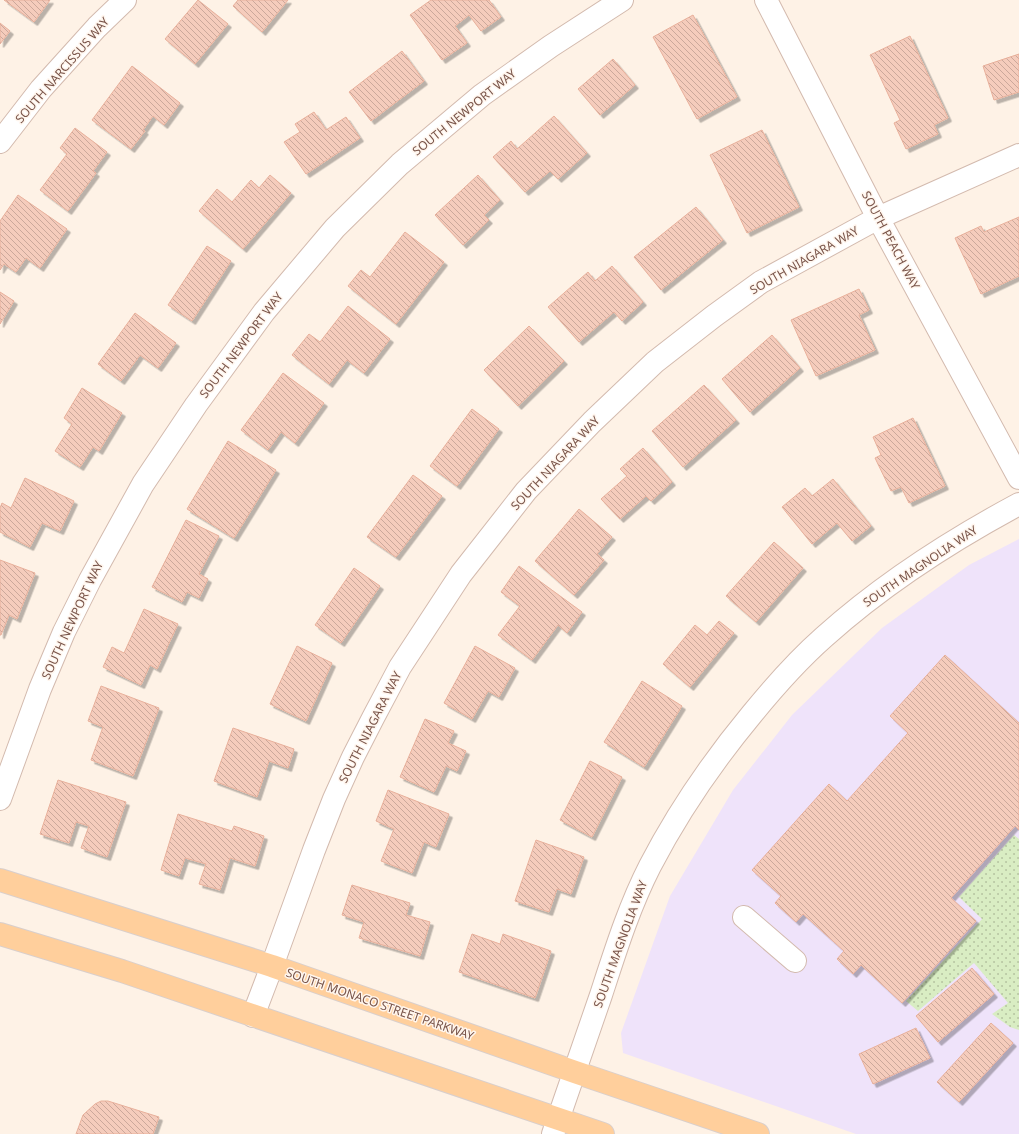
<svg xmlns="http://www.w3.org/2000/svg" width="1019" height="1134" font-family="'Noto Sans',sans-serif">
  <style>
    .education { fill: #efe3fa }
    .park { fill: url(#park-dots) }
    .building { fill: url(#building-back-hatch); stroke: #e8b09b; filter: url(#shadow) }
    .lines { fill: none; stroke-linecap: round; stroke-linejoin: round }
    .minor-casing { stroke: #d3baae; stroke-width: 24 }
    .major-casing { stroke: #d9cfcc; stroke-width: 24 }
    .minor { stroke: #fff; stroke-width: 22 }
    .major { stroke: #ffcf9c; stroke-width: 22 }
    .labels { text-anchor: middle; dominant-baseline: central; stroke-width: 3; stroke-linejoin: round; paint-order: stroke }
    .street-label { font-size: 12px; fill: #795449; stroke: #fff6ee }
  </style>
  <defs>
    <pattern id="park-dots" width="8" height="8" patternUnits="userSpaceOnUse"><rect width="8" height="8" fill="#d9edc3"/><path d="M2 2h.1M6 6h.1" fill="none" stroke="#b5c3a0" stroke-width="1.8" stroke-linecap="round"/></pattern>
    <pattern id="building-back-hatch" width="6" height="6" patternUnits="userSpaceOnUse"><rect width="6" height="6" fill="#f5ccbc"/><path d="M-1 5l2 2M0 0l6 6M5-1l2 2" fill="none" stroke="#cba89b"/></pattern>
    <filter id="shadow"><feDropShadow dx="3.5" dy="3.5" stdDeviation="0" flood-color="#0004"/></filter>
  </defs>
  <rect width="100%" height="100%" fill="#fef2e6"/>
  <path class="education" d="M 1019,539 L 1019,1134 L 856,1134 L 623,1053 L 621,1033 L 670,896 L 733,790 L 792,715 L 882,628 L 969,565 Z"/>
  <path class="park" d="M 1014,835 L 1019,839 L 1019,1030 L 1010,1027 L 992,1014 L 1008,1003 L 974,963 L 918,1011 L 906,1001 L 982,919 L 959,897 Z"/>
  <path class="building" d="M 4,0 L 50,0 L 34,22 Z
    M 198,0 L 228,24 L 195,64 L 165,39 Z
    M 238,0 L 288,0 L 262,32 L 233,6 Z
    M 431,0 L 489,0 L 501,17 L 481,31 L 469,15 L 455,26 L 467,43 L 442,60 L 410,15 Z
    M 693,15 L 737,97 L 697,119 L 653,37 Z
    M 0,23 L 10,31 L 0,44 Z
    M 910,36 L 948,118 L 934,125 L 938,134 L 906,149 L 894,123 L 900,120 L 870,55 Z
    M 402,51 L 424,81 L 371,121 L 349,92 Z
    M 1019,54 L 1019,92 L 994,100 L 983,66 Z
    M 613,59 L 635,85 L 600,115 L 578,89 Z
    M 132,66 L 180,103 L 164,125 L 153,116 L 143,130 L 145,131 L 131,149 L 92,120 Z
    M 314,112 L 326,130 L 346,117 L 360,138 L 306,174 L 284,142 L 300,132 L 295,124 Z
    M 554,116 L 587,153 L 558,179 L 550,171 L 525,192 L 493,157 L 511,141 L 517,149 Z
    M 75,128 L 107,152 L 93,171 L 96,173 L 68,211 L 40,190 L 67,154 L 60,148 Z
    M 762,130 L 799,207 L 747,233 L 710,155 Z
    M 270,175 L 291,193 L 243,249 L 199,211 L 217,189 L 232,202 L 251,180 L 259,188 Z
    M 478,175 L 500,200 L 484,215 L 489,220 L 463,245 L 435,215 Z
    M 18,195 L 67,229 L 40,268 L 26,258 L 16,272 L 4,264 L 0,270 L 0,221 Z
    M 696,207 L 723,240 L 661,290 L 634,257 Z
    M 1019,217 L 1019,276 L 981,294 L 955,238 L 981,226 L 984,232 Z
    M 405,232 L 444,262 L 396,324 L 348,286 L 361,270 L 370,277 Z
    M 207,246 L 231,261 L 192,321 L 168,305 Z
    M 612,266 L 643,302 L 622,321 L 614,312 L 579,342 L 548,307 L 588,272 L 595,281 Z
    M 859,289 L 869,310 L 859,315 L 875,350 L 816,376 L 791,320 Z
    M 0,292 L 14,301 L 0,324 Z
    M 348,306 L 390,339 L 364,373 L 347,360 L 329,384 L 292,355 L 309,334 L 320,342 Z
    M 135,313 L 176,343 L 158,368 L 140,355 L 121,381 L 98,364 Z
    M 529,326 L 564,361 L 518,406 L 484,370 Z
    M 772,335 L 800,368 L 750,412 L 722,379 Z
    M 283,373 L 324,403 L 295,443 L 281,432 L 268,450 L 241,430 Z
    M 704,385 L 736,420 L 683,467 L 652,431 Z
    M 82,388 L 122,413 L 99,451 L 93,447 L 80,467 L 55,451 L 72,424 L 64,418 Z
    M 472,409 L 499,429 L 457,486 L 430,466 Z
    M 913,418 L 945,486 L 909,503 L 901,487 L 891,491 L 875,458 L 881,455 L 873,437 Z
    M 228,441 L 276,470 L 234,538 L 187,509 Z
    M 643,448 L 672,482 L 651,501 L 646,496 L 620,519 L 601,499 L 627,476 L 620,469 Z
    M 413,475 L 442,496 L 396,557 L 367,537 Z
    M 25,478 L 74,501 L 60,531 L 42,523 L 30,547 L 0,532 L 0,508 L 2,503 L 11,508 Z
    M 833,479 L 871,526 L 852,541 L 837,523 L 812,544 L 782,507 L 805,488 L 812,496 Z
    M 579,509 L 612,537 L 597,554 L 604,560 L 574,595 L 535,561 Z
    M 186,520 L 219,536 L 199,574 L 208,579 L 199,598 L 187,592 L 182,602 L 152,587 Z
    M 774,542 L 803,568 L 756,622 L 726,596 Z
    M 0,560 L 35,573 L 17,619 L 9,615 L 1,635 L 0,635 Z
    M 519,566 L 582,612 L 567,633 L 558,625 L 532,660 L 498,635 L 520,606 L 501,592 Z
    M 354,568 L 380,586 L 341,643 L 315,625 Z
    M 144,609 L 178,624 L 157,669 L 150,665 L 141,685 L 103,667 L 112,647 L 124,653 Z
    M 719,621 L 734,633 L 690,687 L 663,664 L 695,625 L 707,635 Z
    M 297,646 L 332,663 L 306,721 L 270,704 Z
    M 475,646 L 515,668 L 499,697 L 488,691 L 472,719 L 444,703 Z
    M 945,655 L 1019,723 L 1019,830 L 1015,826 L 951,898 L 976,921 L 902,1003 L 861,965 L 853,974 L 837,959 L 844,951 L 803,914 L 796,922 L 775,903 L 781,896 L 752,870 L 829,784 L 847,801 L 908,733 L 890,716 Z
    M 642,681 L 682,706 L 644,767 L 604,742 Z
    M 101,686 L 159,708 L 133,776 L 91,760 L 103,727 L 88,721 Z
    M 425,719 L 454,731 L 448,743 L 466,751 L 457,771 L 446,766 L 434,792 L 400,777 Z
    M 233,728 L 294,749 L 288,768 L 269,761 L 257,797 L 214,781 Z
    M 590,761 L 622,777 L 592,837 L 560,820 Z
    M 58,780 L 126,802 L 107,857 L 81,848 L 89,826 L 76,822 L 69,843 L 40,834 Z
    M 388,790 L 449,814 L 436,847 L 424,842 L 412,873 L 381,861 L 394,829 L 376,821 Z
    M 178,814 L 232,831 L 234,826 L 264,836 L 255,866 L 230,858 L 220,890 L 199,884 L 206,864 L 185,858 L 179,876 L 161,870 Z
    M 536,840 L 584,857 L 571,894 L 557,889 L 549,912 L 515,901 Z
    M 352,885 L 410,903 L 406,915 L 430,922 L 420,956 L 359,938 L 364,922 L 342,915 Z
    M 472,934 L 500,944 L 503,934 L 551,951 L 535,998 L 459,972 Z
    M 972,968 L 994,994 L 938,1042 L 916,1016 Z
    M 991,1023 L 1013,1043 L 959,1102 L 937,1082 Z
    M 916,1028 L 930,1058 L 873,1084 L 859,1054 Z
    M 101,1101 L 108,1101 L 159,1117 L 153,1134 L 76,1134 L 83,1115 L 95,1104 Z"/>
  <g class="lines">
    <defs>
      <path id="minor" d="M 766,0 L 878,218 L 1019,478
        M 0,142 L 41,89 L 97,27 L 125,0
        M 0,799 L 40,689 L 64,632 L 90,580 L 143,484 L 196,405 L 264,312 L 335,228 L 400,164 L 482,95 L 551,46 L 622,0
        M 744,917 L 795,961
        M 253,1016 L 272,966 L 314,850 L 334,799 L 353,757 L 373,718 L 400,667 L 461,574 L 526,491 L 592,422 L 655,362 L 714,316 L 761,282 L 878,218 L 1019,155
        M 553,1134 C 569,1088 585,1042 601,995 C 615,952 629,907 650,866 C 678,812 713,761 752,714 C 774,687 798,660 824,637 C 883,584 950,541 1019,504"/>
      <path id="major" d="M 0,880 L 272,966 L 575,1072 L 758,1134
        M 0,934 L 122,971 L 603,1134"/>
    </defs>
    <use href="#minor" class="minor-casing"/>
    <use href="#major" class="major-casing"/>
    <use href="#minor" class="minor"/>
    <use href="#major" class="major"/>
  </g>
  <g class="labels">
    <g class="street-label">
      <text transform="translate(62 70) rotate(-49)">SOUTH NARCISSUS WAY</text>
      <text transform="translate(464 112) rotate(-39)">SOUTH NEWPORT WAY</text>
      <text transform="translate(891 240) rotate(62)">SOUTH PEACH WAY</text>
      <text transform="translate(804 260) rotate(-30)">SOUTH NIAGARA WAY</text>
      <text transform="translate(241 345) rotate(-53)">SOUTH NEWPORT WAY</text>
      <text transform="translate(555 463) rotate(-47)">SOUTH NIAGARA WAY</text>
      <text transform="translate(920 566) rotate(-34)">SOUTH MAGNOLIA WAY</text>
      <text transform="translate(72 620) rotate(-65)">SOUTH NEWPORT WAY</text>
      <text transform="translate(370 727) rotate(-63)">SOUTH NIAGARA WAY</text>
      <text transform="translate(620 944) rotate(-70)">SOUTH MAGNOLIA WAY</text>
      <text transform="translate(380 1004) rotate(19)">SOUTH MONACO STREET PARKWAY</text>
    </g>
  </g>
</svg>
